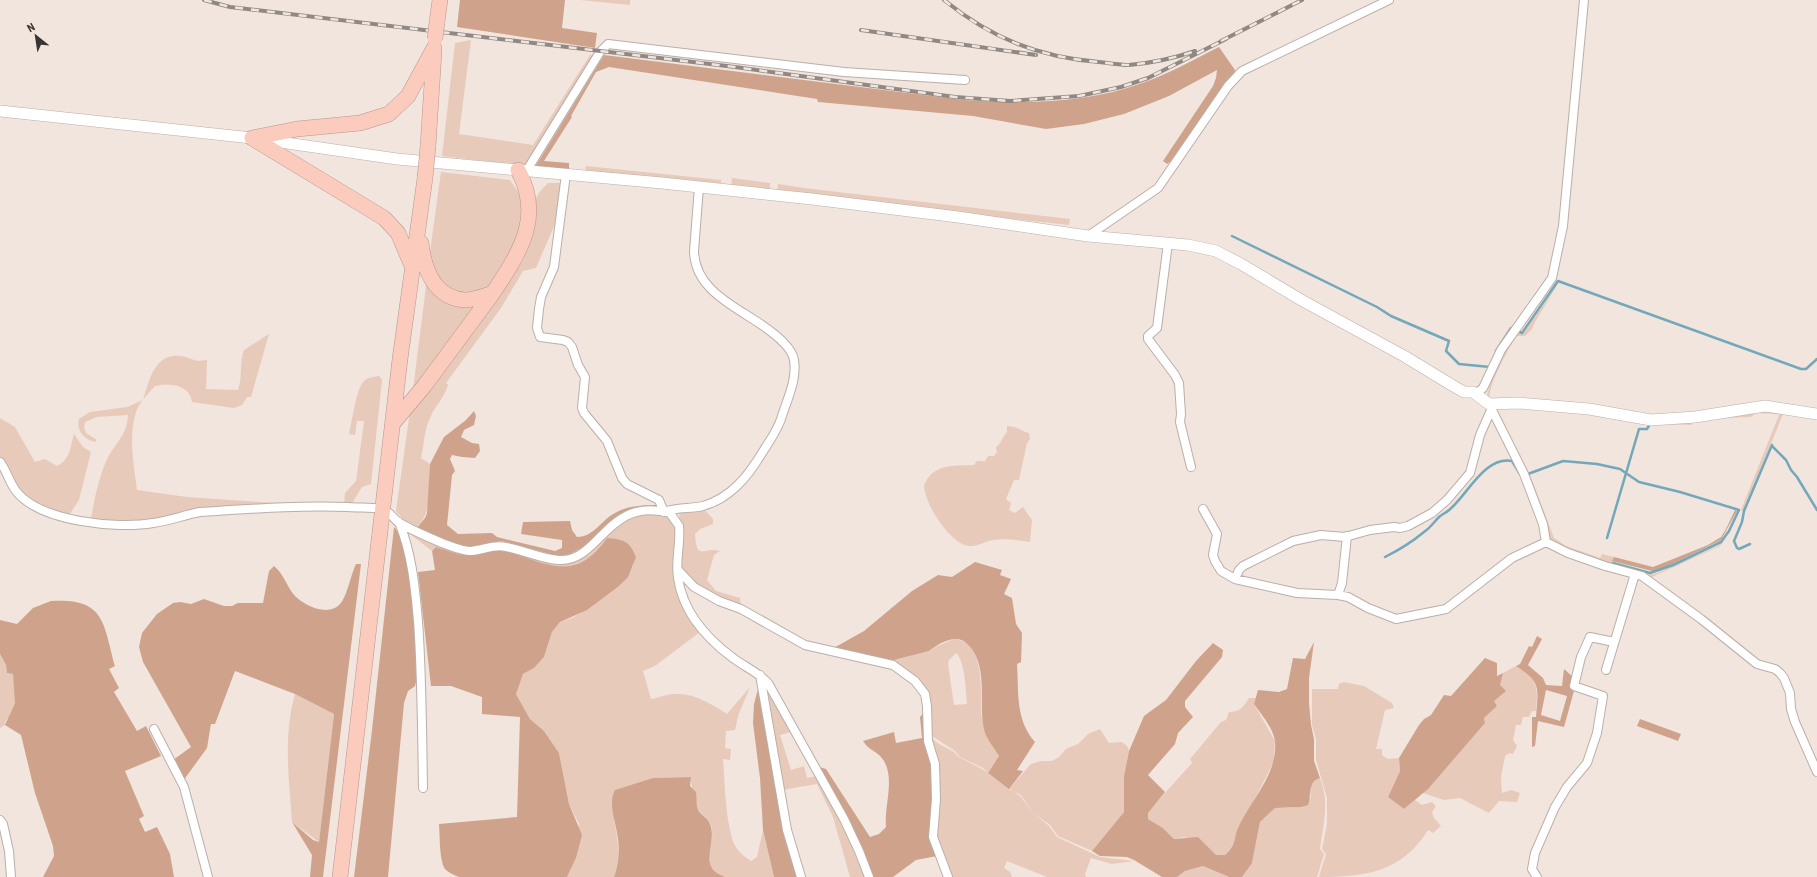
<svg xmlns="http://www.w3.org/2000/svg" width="1817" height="877" font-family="'Roboto Condensed',sans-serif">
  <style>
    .green { fill: #e8caba; fill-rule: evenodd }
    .forest { fill: #cfa38b; fill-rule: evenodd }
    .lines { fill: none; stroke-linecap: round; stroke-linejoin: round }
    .stream { stroke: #72a8ba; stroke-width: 2.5 }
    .street-casing { stroke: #baafa9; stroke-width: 10 }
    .secondary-casing { stroke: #baafa9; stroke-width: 12 }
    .highway-casing { stroke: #b7968d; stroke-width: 16 }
    .street { stroke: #fff; stroke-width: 8 }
    .secondary { stroke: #fff; stroke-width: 11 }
    .highway { stroke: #fbcbbd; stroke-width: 15 }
    .rail-casing { stroke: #908884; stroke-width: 4 }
    .rail { stroke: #f1e5de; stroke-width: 2.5; stroke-dasharray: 8; stroke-linecap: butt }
    .highway-bridge-casing { stroke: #b7968d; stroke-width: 16; stroke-linecap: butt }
    .highway-bridge { stroke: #fbcbbd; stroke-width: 15 }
  </style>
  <rect width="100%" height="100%" fill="#f1e5de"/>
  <path class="green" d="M 580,0 L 630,0 L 630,5 Z
    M 471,40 L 459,134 L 533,145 L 590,55 L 595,55 L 526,166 L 442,156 L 455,43 Z
    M 586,166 L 721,180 L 721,187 L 585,172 Z
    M 441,172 L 510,180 L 519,193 L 522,202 L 523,220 L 519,243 L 492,287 L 477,295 L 450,291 L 428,266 Z
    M 732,178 L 770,183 L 770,192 L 731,188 Z
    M 548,183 L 561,183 L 555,224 L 536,268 L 523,271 L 501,308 L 446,383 L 448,385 C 443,400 436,404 430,418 C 424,430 424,446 421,458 L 430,464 C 429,487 433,509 417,528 L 405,522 L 396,511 L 410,411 L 522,262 C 532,241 529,222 535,201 C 537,194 543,188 548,183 Z
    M 778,184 L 804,188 L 1070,219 L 1069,225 L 777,193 Z
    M 427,279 L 474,303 L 477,310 L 412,397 Z
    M 1559,282 L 1535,322 L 1532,329 L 1525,336 L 1516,336 C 1509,349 1487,386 1490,399 L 1487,394 L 1498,362 L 1516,332 L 1522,334 L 1525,331 Z
    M 269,334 L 251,397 L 247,397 L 242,405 L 234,408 L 192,402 C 190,384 169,383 155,386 C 149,393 139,402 136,412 C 128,437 134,465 137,490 L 187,497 L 289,504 L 182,512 L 144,521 L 103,522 L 91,519 C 94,501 98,481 105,464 C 112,445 127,438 128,415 L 97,417 L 85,422 L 84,428 L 86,433 L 97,440 L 95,442 C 84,439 76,431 79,419 L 90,412 L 127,407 L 143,400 C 149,382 154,353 180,356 C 186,356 192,360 198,361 C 201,361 204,360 207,360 L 206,389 L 238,390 C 243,376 239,362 244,350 Z
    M 379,376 L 382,380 L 371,484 L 362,487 L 351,505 L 344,504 L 345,493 L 356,481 L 364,421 L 357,421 L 355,435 L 349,434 C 352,422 356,389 364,381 C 368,377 373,377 379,376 Z
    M 1779,410 L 1777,414 L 1756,413 L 1751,417 L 1724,418 L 1692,423 L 1691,425 L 1651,424 Z
    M 1781,410 L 1783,414 L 1745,508 L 1743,511 L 1741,510 Z
    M 0,418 L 15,427 L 35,462 L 45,459 L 57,466 C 71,459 70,447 74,434 L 83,447 L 91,452 L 79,500 L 69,515 L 40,505 L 20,492 L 0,459 Z
    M 1007,426 C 1016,426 1021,431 1029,433 L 1030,439 L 1027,443 L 1019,480 L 1014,480 L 1006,499 L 1011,503 L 1009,510 L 1015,513 L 1023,507 L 1032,520 L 1030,542 C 1018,540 1005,538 993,540 C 986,541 976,547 969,546 C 950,544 924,503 924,485 C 934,463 953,466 974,465 L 977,461 L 985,461 L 988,456 L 994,456 L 997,452 L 996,447 C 1002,443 1002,437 1007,432 Z
    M 1530,475 L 1554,538 L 1566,546 L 1600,558 L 1602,554 L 1614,557 L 1612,564 L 1648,575 L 1657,573 L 1718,546 L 1727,537 L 1720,546 L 1652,577 L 1648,578 L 1611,566 L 1550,541 L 1528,476 Z
    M 702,507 L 713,519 L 713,524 L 700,529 L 695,534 C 697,563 703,546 720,551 L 714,555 L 707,580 L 716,591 L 740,598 L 741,607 L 696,585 L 685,573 L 680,564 L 681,524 L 679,513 Z
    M 653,514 L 667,516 L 676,528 L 675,566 L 700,632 L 655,666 L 643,671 L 651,699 C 660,698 669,693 678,694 C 696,694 713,705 727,714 L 750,687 L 738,716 L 735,730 L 726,731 L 725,748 L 731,749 L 730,760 L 723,759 C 725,784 725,813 732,838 C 734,848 743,856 751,861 L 757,857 L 763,830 L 774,877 C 759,877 740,877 724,877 C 696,871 719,840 710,823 C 707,818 701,813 697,809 C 697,797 691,789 690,777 L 653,778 L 614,820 C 618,838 621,859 614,877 L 567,877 L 576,858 L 579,824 L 569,804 L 559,753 L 544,731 L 530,719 L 516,694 L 517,687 L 523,674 L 534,668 L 544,657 L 552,632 L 560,622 L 574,617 L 619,586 L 633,566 L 607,538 C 575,581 556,565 513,555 C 507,553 501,550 495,550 C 486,550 477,555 468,555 C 457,555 447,550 436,547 L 432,551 L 406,531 L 565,562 L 628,518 Z
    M 954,639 C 988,642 979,696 982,719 C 984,733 993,744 999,756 L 988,773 L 983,768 L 960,757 L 955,751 L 932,736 L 926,694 L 886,662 L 929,651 L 935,647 ZM 956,653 C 965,660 966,693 967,704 L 954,705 L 948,664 L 949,660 Z
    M 0,654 L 6,665 L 7,673 L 13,674 C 14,683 17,692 15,701 C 15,707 10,710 10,716 L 6,720 L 5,725 L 0,728 Z
    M 1516,666 C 1538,680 1538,685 1536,711 L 1532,711 L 1529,717 L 1523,717 L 1521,725 L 1516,725 L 1513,740 L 1517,746 L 1513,754 L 1509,753 L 1505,756 L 1501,777 L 1502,793 L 1511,790 L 1520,793 L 1517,802 L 1499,801 L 1489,813 L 1460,798 L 1444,800 L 1423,793 L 1485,723 L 1484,718 L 1497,706 L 1494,701 L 1503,673 Z
    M 1344,682 L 1364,686 L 1392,703 L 1394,708 L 1385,710 L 1376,749 L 1382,749 L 1382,755 L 1388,759 L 1399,758 L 1400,771 L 1388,797 L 1404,809 L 1415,800 L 1422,805 L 1432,802 L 1436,806 L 1432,812 L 1434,818 L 1441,826 L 1433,833 L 1428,830 C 1402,872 1366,877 1319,877 L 1326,854 L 1322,849 L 1327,824 L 1327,798 L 1316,760 L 1316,739 L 1312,725 L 1312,689 L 1338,689 L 1339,684 Z
    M 765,687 L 791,732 L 780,735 L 791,770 L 804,766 L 807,778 L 816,776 L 846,831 L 864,877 L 850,877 L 833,817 L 817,784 L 782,790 Z
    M 295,694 L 334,714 L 319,842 L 292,822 C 289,779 283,736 295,694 Z
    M 1249,698 L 1256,698 L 1254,704 L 1275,741 L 1274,761 L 1234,841 L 1233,849 L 1225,855 L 1216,855 L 1185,837 L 1174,839 L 1163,828 L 1148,819 L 1147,813 L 1192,763 L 1190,759 L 1221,722 L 1226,720 L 1229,712 C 1240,712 1243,707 1249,698 Z
    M 1100,729 L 1109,743 L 1122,742 L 1127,746 L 1129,751 L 1124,776 L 1124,812 L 1092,851 L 1058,836 L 1050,825 L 1033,813 L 1021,795 L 1009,789 L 1031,764 L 1041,761 L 1052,761 L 1059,757 L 1066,749 L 1078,744 L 1088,734 Z
    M 929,736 L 939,744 L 954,752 L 959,757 L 982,769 L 1020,796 L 1033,813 L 1049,826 L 1057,837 L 1100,857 L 1134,861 L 1112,864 L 1091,858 L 1085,874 L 1086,877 L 1047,877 L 1007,861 L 1004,868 L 1010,872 L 1012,877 L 949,877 L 935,841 Z
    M 1320,778 C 1330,803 1323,824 1320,849 L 1324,854 L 1317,877 L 1242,877 L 1252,863 L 1260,822 L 1275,808 L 1292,808 L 1311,798 C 1310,789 1309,780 1320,778 Z
    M 1203,866 L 1229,877 L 1177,877 L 1185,871 Z"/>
  <path class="forest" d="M 460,0 L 565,0 L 562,28 L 597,33 L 595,48 L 457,27 Z
    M 1219,47 L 1235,70 L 1234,74 L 1170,162 L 1167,164 L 1163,161 L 1213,86 L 1216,78 L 1217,70 L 1169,96 L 1124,114 L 1084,124 L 1046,129 L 973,116 L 818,102 L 817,99 L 609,67 L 596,72 L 571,116 L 572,117 L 544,161 L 569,163 L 569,170 L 535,167 L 604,55 L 964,100 C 1025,104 1086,104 1145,82 C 1170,73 1195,59 1219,47 Z
    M 474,411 L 476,416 L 474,425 L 464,430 L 461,437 L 472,443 L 479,444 L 480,451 L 475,458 L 462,457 L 452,455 L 450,459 L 455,471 L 452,475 L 447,525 L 458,534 L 492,533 L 497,537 L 555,551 L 562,548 L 562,540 L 521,534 L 523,522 L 570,521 L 572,530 L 577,537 C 594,537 601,520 615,513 C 629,505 646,505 661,505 L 662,509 L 634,510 L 615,517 L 586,545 L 574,552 L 562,557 L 501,541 L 470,547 L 461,547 L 417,528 L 425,518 L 427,513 L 430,464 L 444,437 L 466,420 Z
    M 1735,510 L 1737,511 L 1721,540 L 1656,572 L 1612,561 L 1614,557 L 1653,567 L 1708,545 L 1721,537 L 1726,529 Z
    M 394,527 C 413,544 418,649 417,677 L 415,686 L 408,691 L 404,703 L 388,877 L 354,877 L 372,730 Z
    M 607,538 C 623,539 630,541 636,557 L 628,577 L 619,586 L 587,610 L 560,622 L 552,632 L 544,657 L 534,668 L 523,674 L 516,694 L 530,719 L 544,731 L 559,753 L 569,804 L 582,835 L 576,858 L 567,877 L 459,877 C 454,875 449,873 445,869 C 439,860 440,835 439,824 L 517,817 L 520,717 L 482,714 L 482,697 L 451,686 L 431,686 L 418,572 L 435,570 L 432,551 L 436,547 C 447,550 457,555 468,555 C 479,555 490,549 501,550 C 511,551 519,555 527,558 C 564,571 582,572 607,538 Z
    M 975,562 L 1002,570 L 1000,575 L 1011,579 L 1004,594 L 1012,598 L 1016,624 L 1022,633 L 1021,662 L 1017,664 C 1019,693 1015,719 1035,742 L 1017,770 L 1023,771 L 1009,789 L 988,773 L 999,756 C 994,747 986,739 984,729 C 978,702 990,662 965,642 C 954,634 938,644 929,651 L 886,662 L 832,649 L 864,631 L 912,591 L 938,575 L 952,577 Z
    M 356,564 L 361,564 L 323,877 L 310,877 L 312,855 L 292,822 L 313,840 L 319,842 L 334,714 L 295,694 L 235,671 L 215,724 L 211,724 L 207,748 L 183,781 L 173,760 L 191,747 L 143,662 L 139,647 L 142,633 L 157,614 L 173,603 L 180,602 L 191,604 L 204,599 L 224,606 L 232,606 L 238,603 L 263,603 L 269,571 L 274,566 C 284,574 287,587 295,596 C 305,606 328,617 340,604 C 347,597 351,574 356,564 Z
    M 51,601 C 105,598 103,622 115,666 L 109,669 L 119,688 L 114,692 L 137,731 L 146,726 L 161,756 L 125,771 L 144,816 L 139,819 L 145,832 L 157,827 L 170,854 L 174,877 L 43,877 L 54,856 L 53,846 L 35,793 L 21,735 L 5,725 L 15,703 L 13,674 L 7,673 L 6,665 L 0,654 L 0,620 L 17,624 L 33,608 Z
    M 1537,636 L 1542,639 L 1528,665 L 1543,678 L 1546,685 L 1562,686 L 1564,669 L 1573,677 L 1570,689 L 1574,691 L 1564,727 L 1538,721 L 1535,746 L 1532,747 L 1532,717 L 1536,717 C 1538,688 1542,683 1516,666 L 1520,664 L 1529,646 L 1532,647 ZM 1546,690 L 1567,696 L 1560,721 L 1541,715 Z
    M 1314,642 L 1309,678 L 1309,703 L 1311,725 L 1314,739 L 1314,761 L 1320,778 C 1307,781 1312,796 1308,805 L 1301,807 L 1275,808 L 1260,822 L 1252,863 L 1242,877 L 1229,877 L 1203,866 L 1185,871 L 1177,877 L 1162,877 L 1134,860 L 1127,857 L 1100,856 L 1092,851 L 1124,812 L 1124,776 L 1129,751 L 1144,716 L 1166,700 L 1196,661 L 1213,643 L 1223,650 L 1222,657 L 1185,701 L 1185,707 L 1193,717 L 1178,733 L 1175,744 L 1148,775 L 1165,792 L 1148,813 L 1148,819 L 1163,828 L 1174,839 L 1198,837 L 1216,855 L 1225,855 C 1236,846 1233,841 1238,828 C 1250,801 1278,774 1275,742 C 1274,729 1261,714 1254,704 L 1258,690 L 1279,692 L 1287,689 L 1293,658 L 1305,659 Z
    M 1485,658 L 1497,663 L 1497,676 L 1503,673 L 1500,685 L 1506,691 L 1494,701 L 1497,706 L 1484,718 L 1485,723 L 1428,789 L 1404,809 L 1388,797 L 1400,771 L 1399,758 L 1419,725 L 1424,719 L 1431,715 L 1444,695 L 1451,696 Z
    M 758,689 L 763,709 L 798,877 L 774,877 L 763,830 L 760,778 L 753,723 L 754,704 Z
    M 925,711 L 932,760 L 937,856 L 916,860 L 893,877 L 872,877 L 816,766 L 826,769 L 870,837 L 879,834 L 886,827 C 884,805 895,780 884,761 C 879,752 868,750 863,741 L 894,732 L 896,743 L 922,738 L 920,717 Z
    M 1640,719 L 1681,734 L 1678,741 L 1637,726 Z
    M 691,777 L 690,786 L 696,792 C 697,797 696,806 698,810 C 701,815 708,818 710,824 C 718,845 696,867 725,877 L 614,877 C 619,864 620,847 617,833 C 615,819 608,803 615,790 L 653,778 Z"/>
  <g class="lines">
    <path class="stream" d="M 1232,236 L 1377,307 L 1391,316 L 1449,341 L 1446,351 L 1459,364 L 1490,367 L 1491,365
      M 1517,331 L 1522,333 L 1558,281 L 1801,369 L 1806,369 L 1817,359
      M 1496,351 L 1511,328 L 1513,329
      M 1772,446 L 1786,460 L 1791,470 L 1797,477 L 1817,510
      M 1528,474 L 1563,461 L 1597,464 L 1620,469 L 1639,482 L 1680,492 L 1739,510 L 1729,531 L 1721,542 L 1673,565 L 1650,573 L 1613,563
      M 1607,538 L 1639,429 L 1647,429 L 1650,424
      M 1750,544 L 1739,549 L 1737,548 L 1734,541 L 1742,522 L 1744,511 L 1772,445
      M 1385,557 C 1399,550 1412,542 1424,532 C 1430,528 1434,522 1439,517 C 1442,514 1446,513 1449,510 C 1467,496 1484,456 1512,461 L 1520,474"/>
    <defs>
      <path id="street" d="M 527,170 L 600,52 L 608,44 L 844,72 L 965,80
        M 566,174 L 554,267 L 541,297 L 539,309 L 537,328 L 540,337 L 563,340 L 568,342 L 572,347 L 578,365 L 585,377 L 582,408 L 584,413 L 607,441 L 622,478 L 627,484 L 659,500 L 664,512 C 676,507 690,509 703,506 C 731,498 748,476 762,453 C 770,440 778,430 782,416 C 788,397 797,380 794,360 C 793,353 788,347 783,342 C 755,312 695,299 694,251 L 699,187
        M 1088,236 L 1158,188 L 1228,86 L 1242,71 L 1389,0
        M 1168,243 L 1157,328 L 1148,336 L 1148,339 L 1175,375 L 1179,383 L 1181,414 L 1180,422 L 1191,467
        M 1473,392 L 1478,392 L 1483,388 L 1501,350 L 1552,278 L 1563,226 L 1584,0
        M 1489,404 L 1524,474 L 1543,524 L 1546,542 L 1568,553 L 1605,566 L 1642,576 L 1701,619 L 1757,664 L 1775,669 L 1780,673 L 1784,678 L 1790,693 L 1791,709 L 1795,722 L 1817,772
        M 0,462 C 7,471 9,482 16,491 C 40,522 117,529 153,523 C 169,521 184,515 200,512 C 249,509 299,505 348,507 C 359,508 371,507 382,509 C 388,510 393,518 398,522 C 411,530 428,537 442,543 C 451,546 461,551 471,551 C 484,550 493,544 506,547 C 524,550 541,559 559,560 C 601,562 606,496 670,513 L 679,526 C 681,543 675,560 678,578 C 683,612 706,638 733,658 C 745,667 758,672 768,683 L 844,819 L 859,851 L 869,877
        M 1203,509 L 1217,534 L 1213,555 L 1215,561 L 1221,571 L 1235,579 L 1297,593 L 1338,595 L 1348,597 L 1368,608 L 1396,619 L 1446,609 L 1512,558 L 1546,542
        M 399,522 C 412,554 415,587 418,621 C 422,676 422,732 423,788
        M 678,570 L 694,587 L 719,601 L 741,609 L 805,645 L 893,665 L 915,681 L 925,694 L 927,706 L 928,741 L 935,764 L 936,799 L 933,837 L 948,877
        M 1235,579 L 1239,570 L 1243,566 L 1293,541 L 1321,535 L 1345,537 L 1370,530 L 1394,527 L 1400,528 L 1408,526 L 1432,513 L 1447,500 L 1470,473 L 1480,435 L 1491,410
        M 1338,595 L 1342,583 L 1347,536
        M 1606,670 L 1635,574
        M 760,675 L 787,830 L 801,877
        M 154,729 L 184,787 L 208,877
        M 0,820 L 3,824 L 9,851 L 11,877
        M 1537,877 L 1532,869 L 1535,853 L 1555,807 L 1567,787 L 1587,763 L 1597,733 L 1603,696 L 1574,686 L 1581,657 L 1590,637 L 1614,642"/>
      <path id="secondary" d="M 0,111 L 252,138 L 397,159 L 662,183 L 812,199 L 958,217 L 1088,236 L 1188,245 L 1216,251 L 1241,264 L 1303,301 L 1404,356 L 1455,387 L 1464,392 L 1473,392 L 1489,404 L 1519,403 L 1589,409 L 1651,420 L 1695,417 L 1765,406 L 1817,414"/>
      <path id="highway" d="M 437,22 L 440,0
        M 252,138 L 297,129 L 360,123 L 389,114 L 408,96 L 434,48
        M 252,138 L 384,218 L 398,233 L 412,266
        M 428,146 L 434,52
        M 493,293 C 519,253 544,218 518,170
        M 394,422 L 425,385 L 493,293 C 484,296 475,300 465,300 C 434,298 424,269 421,243
        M 340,877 L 400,359 L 425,178"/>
    </defs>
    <use href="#street" class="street-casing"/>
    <use href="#secondary" class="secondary-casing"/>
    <use href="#highway" class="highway-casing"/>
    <use href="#street" class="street"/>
    <use href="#secondary" class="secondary"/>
    <use href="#highway" class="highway"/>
    <defs>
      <path id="rail" d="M 204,0 L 230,7 L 735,67 L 955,97 L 1010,101 L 1079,96 L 1121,87 L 1148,78 L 1226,39
        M 944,0 C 991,38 1038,57 1099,62 C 1109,63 1120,65 1129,65 C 1151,63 1175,58 1195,51
        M 861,30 L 1036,55
        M 1221,41 L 1302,0"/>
    </defs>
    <use href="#rail" class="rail-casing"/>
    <use href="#rail" class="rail"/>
    <defs>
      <path id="highway-bridge" d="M 435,39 L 437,22
        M 425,178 L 428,146"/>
    </defs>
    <use href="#highway-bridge" class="highway-bridge-casing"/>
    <use href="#highway-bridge" class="highway-bridge"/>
  </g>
  <g transform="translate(36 36) rotate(330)" stroke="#f1e5de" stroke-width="3" paint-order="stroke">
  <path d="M0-3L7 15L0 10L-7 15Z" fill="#3a3533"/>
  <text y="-6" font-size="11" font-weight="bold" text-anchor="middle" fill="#3a3533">N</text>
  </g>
</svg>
